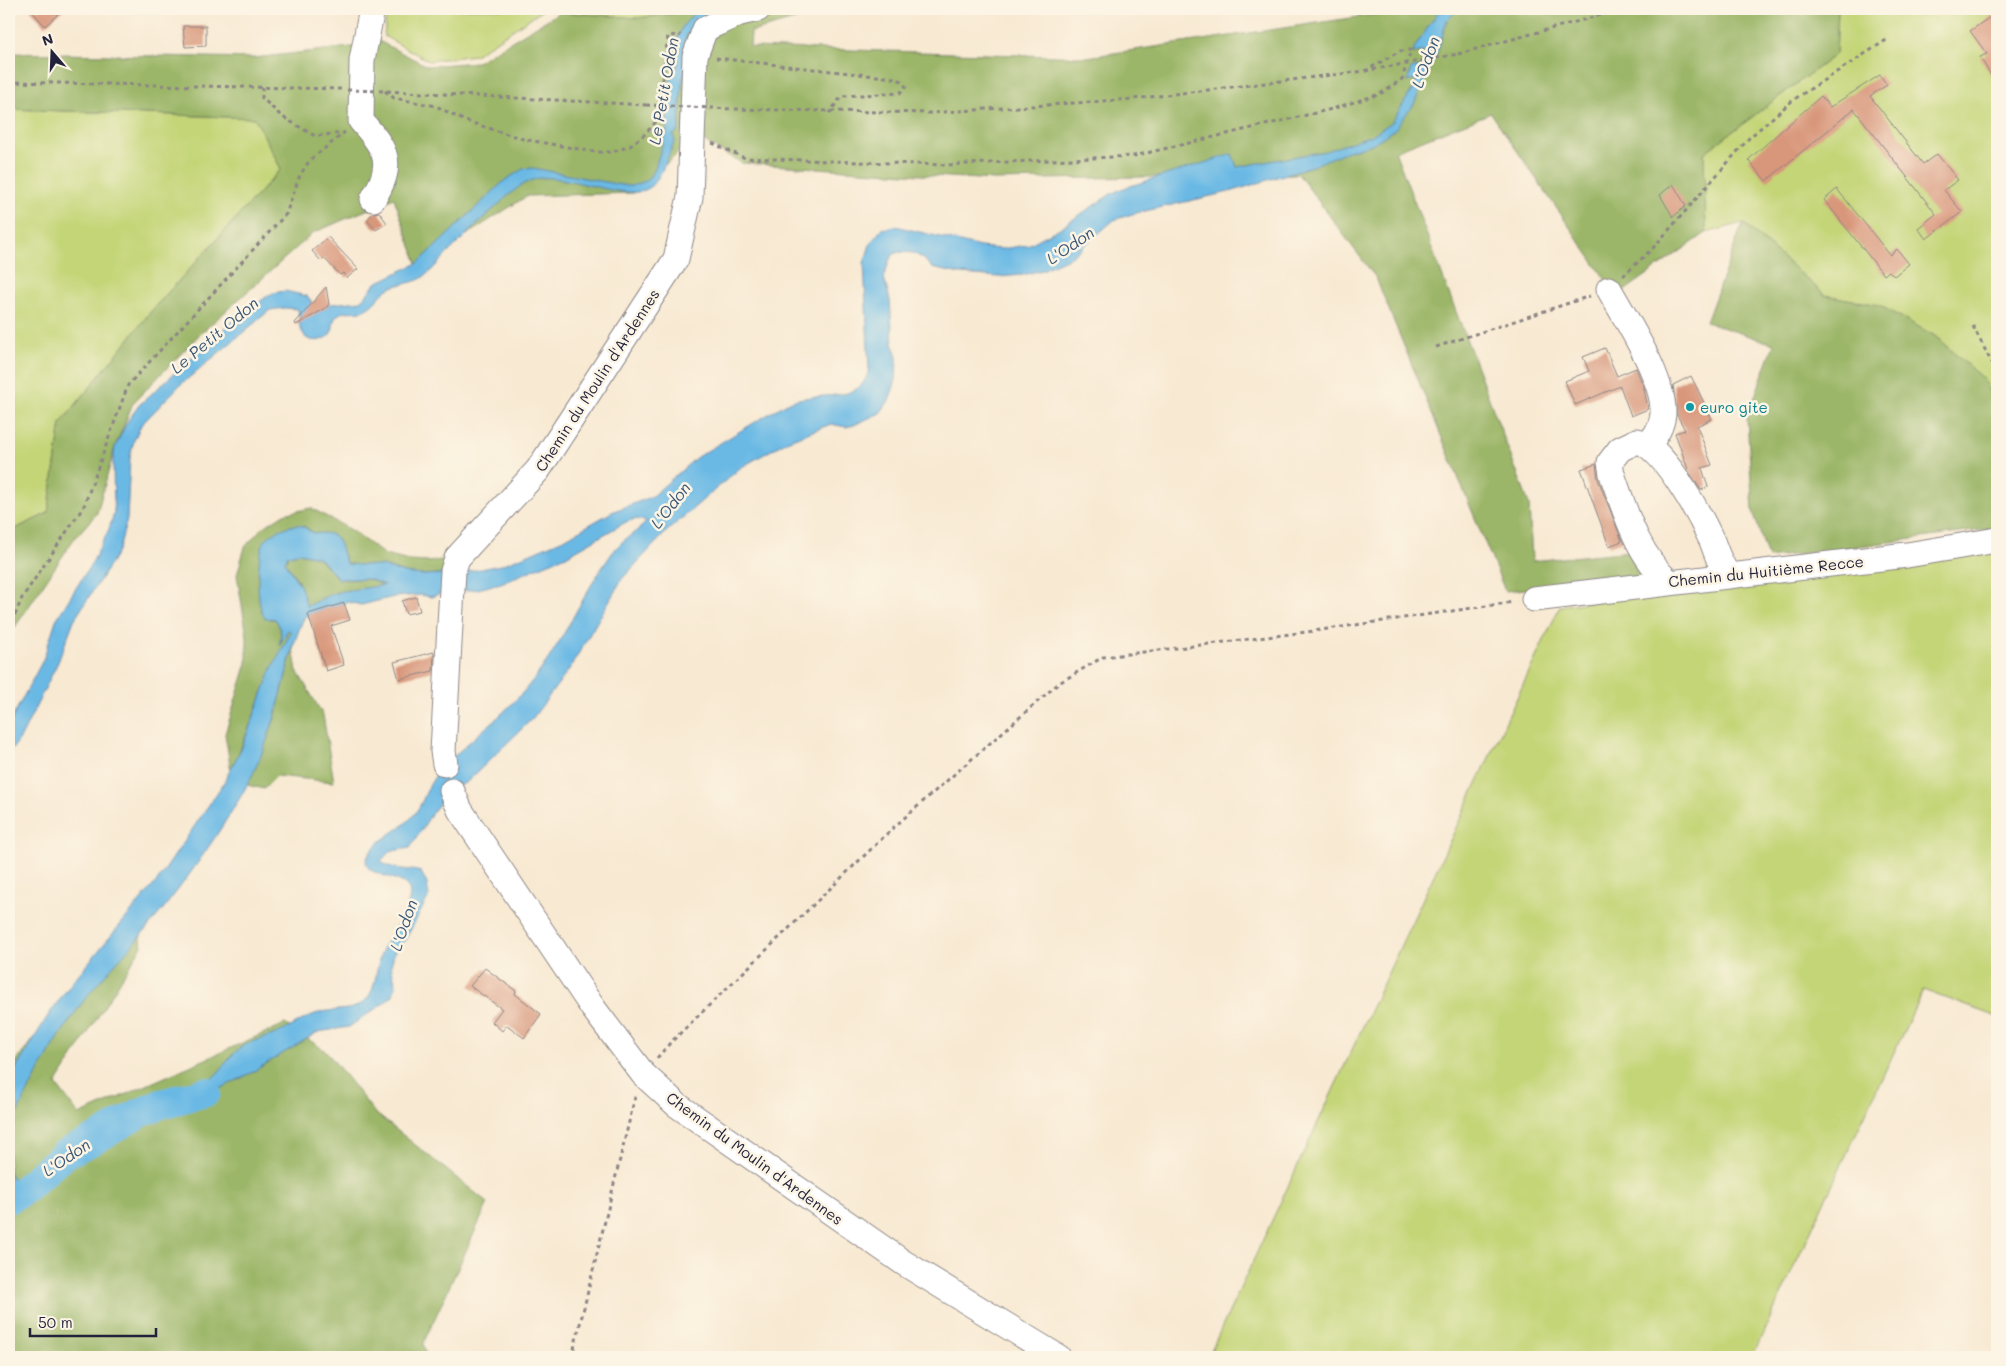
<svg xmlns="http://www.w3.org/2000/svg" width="2006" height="1366" font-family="Mali,sans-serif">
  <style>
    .green { fill: #c4d578; stroke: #737c5a }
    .forest { fill: #9bb668; stroke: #5e6c52 }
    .water { fill: #6bb9e5; stroke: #466e90; fill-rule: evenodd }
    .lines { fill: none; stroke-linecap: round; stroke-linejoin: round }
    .river { stroke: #6bb9e5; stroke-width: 30 }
    .building { fill: #d8967a }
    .minor-casing { stroke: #8d8686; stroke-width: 27 }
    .path { stroke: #8d8686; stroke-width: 3; stroke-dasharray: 4 4; stroke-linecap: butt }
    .minor { stroke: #fff; stroke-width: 25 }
    .path-bridge { stroke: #8d8686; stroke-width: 3; stroke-dasharray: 4 4; stroke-linecap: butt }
    .culture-dot { fill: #0f9aa8; stroke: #fcf5e5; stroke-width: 2 }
    .labels { text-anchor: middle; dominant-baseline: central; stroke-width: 5; stroke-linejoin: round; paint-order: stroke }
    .street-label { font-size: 15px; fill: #22223b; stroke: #fcf5e5 }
    .culture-label { font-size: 15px; fill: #0d838f; stroke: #fcf5e5; text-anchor: start }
    .water-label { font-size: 16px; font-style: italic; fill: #3c5776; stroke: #fcf5e5 }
  </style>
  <rect width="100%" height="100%" fill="#fcf5e5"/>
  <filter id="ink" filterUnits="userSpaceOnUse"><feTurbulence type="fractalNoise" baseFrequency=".02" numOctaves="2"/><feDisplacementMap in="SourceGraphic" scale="10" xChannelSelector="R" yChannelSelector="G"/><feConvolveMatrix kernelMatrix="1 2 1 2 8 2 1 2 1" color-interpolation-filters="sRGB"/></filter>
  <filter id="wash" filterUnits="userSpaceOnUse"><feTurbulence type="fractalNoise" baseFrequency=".0096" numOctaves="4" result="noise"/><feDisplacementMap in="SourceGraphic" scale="20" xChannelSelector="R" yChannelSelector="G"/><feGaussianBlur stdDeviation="1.12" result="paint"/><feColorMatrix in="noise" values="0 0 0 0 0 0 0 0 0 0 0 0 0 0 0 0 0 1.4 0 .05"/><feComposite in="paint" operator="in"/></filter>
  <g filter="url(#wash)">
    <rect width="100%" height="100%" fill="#f8e9d2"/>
    <path class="green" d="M 387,9 L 544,9 L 475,55 L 429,61 L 384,36 Z
      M 563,9 L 677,9 L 673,14 L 637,18 L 560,12 Z
      M 1838,9 L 1997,9 L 1997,407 L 1983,379 L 1935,336 L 1879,305 L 1825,295 L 1743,223 L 1706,233 L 1704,153 L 1836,54 Z
      M 9,109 L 255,118 L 281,169 L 153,309 L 61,423 L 48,513 L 9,532 Z
      M 1997,547 L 1997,1017 L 1923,990 L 1752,1357 L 1208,1357 L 1560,606 Z"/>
    <path class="forest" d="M 677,9 L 834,9 L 751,32 L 750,47 L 1087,57 L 1385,13 L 1393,9 L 1838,9 L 1836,54 L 1704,153 L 1706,233 L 1617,296 L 1491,113 L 1395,151 L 1529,504 L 1532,561 L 1631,551 L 1642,578 L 1505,591 L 1376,278 L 1298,174 L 994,180 L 742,163 L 696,137 L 634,193 L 527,196 L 418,266 L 394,198 L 313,233 L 200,334 L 133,403 L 115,447 L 97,513 L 74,539 L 9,636 L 9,532 L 48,513 L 61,423 L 153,309 L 281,169 L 255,118 L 9,109 L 9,53 L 254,58 L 377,44 L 377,40 L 427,66 L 477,62 L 560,12 L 637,18 L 673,14 Z
      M 1743,223 L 1825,295 L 1879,305 L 1935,336 L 1983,379 L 1997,407 L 1997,528 L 1768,558 L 1753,511 L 1747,418 L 1774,344 L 1706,322 Z
      M 311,508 L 349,529 L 385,555 L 409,561 L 428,562 L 447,559 L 443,574 L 412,575 L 382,566 L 347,564 L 337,539 L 332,535 L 314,533 L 304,526 L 264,542 L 261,553 L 259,594 L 269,619 L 275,619 C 281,626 282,634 280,643 L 288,630 L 291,632 C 266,676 252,725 231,771 L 225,734 L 247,663 L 247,636 L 237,575 L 245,547 L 262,528 L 284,514 Z
      M 299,553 L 318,557 L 336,577 L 347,580 L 368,579 L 386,586 C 358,590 332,591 307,607 L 298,581 L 285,562 L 288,555 Z
      M 293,648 L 297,671 L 323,715 L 334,782 L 277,776 L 264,789 L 247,785 L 275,718 Z
      M 137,909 L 142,946 L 56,1084 L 79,1115 L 285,1024 L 326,1051 L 374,1112 L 488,1203 L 423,1344 L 427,1357 L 9,1357 L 9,1070 Z"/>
    <path class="water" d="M 698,9 L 711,9 L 699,19 L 686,37 L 688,58 L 682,84 L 679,131 L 673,135 L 675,141 C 667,156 663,176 650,187 C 630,205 564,171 536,179 C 521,183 510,194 499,204 C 481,220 464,237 447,254 C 439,262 432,271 422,278 C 412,284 400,283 390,288 C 380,293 376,305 364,310 C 357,313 345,310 339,314 C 332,319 334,325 332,331 C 327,341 315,343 306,338 L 300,328 L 298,309 L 285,308 L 270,310 L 179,386 L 141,425 L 134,440 L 130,457 L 127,519 L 119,549 L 109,566 L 74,620 L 58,662 L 21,737 L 9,754 L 9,724 L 43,660 L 56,620 L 93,561 L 109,529 L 114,513 L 113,461 L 115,447 L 127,422 L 139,405 L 228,325 L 266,297 L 273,293 L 285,291 L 307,296 L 312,303 L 316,313 L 329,304 L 361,301 L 376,283 L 418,263 L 505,180 L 523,169 L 533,168 L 621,185 L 631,186 L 646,181 L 654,171 L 667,129 L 667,89 L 678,63 L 676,41 L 683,26 Z
      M 1440,9 L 1459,9 L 1447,20 L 1437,53 L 1414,104 L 1394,130 L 1372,144 L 1345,152 L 1315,165 L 1233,191 L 1132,214 L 1114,220 L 1071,257 L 1042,270 L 1023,275 L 999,277 L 960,274 L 932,268 L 923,258 L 913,253 L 899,252 L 894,254 L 889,261 L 884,278 L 890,300 L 893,343 L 897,357 L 896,380 L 889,401 L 880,413 L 854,425 L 846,427 L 831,424 L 789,440 L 740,468 L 666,532 L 622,579 L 570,668 L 532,719 L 467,782 L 450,790 L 432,813 L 410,848 L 391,851 L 381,861 C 391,871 408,868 421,872 L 427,884 L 429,896 L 404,942 L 396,948 L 391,965 L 396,986 L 393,995 L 384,1003 L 349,1027 L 318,1032 L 251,1073 L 204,1097 L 187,1102 L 163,1103 L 141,1110 L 62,1159 L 9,1215 L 9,1171 L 13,1179 C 27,1179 37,1159 48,1151 C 62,1140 78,1134 94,1127 C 108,1120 121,1112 134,1104 C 156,1092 181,1093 203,1084 C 220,1076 226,1059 240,1048 C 251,1040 266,1038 278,1033 C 291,1028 302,1019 315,1014 C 329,1008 352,1013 364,1002 C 378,990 375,965 383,949 C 389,935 415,904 409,889 C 402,873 354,878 369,854 C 380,837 399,831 412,817 C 424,804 426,786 438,773 C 464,743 498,721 524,691 C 561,650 580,596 613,552 C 622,539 637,533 647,521 L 635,519 L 626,522 L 566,556 L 501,583 L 478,589 L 443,593 L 431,597 L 421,595 L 394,597 L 361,605 L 348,602 L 305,616 C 293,640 288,668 281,695 C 272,729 259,766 241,796 C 214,841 183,886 149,926 C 127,952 103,975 82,1003 C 53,1043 30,1086 9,1130 L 9,1086 L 15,1070 L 49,1014 L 73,981 L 158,880 L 223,784 L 242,747 L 272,668 L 291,632 L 288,630 L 279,646 C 282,636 282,628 275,619 L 265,618 C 255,606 257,555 264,542 C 269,533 288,525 298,525 C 305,525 308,532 315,533 C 322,534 332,531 337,539 C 342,546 342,556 347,564 L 382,566 L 404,573 L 422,575 L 460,573 L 501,565 L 524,556 L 566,538 L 614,511 L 651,497 L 697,457 L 787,403 C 816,389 862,407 869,369 L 864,263 L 871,242 L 882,229 L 896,226 L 980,247 L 1001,249 L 1028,245 L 1060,228 L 1111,194 L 1121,189 L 1232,154 L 1237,167 L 1326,151 L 1372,135 L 1392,122 L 1415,85 L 1417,79 L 1407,82 L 1411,69 L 1423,66 L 1428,51 L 1413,53 L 1415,47 ZM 299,553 L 318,557 L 339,579 L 368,579 L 385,585 L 343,591 L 331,594 L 307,606 L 301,587 L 285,562 L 288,555 Z"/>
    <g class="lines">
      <path class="river" d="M 9,1199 L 22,1191 L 65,1154 L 99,1137 L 140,1113 L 161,1104 L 206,1092"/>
    </g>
    <g id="blocks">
      <path class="building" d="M 30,9 L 64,9 L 45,26 Z
        M 1997,12 L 1997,86 L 1980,57 L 1987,54 L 1970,31 Z
        M 183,26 L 206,26 L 206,46 L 185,47 Z
        M 1880,75 L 1887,85 L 1870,96 L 1923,164 L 1937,154 L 1958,180 L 1944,190 L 1962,212 L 1926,239 L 1918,228 L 1936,214 L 1854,109 L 1766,181 L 1748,160 L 1821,96 L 1830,107 Z
        M 1673,184 L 1686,206 L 1673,217 L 1660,195 Z
        M 1837,189 L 1890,255 L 1897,249 L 1909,264 L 1894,276 L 1889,271 L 1884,275 L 1824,200 Z
        M 379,212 L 387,223 L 376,230 L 367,220 L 373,213 Z
        M 328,237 L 358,269 L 347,278 L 343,273 L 340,275 L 324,258 L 321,261 L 312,251 Z
        M 326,287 L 329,304 L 326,308 L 296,325 L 295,323 Z
        M 1605,348 L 1617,376 L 1636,368 L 1644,388 L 1648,409 L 1631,416 L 1620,386 L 1575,405 L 1565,381 L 1589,371 L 1583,357 Z
        M 1691,376 L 1712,419 L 1697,426 L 1712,465 L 1702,468 L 1708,487 L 1701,490 L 1689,472 L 1675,433 L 1685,430 L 1677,415 L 1673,385 Z
        M 1596,464 L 1598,479 L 1622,541 L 1609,546 L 1581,469 Z
        M 416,597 L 420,611 L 406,614 L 402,601 Z
        M 344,603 L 350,620 L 331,626 L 344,665 L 326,671 L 308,614 Z
        M 434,652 L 433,671 L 399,679 L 394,662 Z
        M 485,968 L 516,991 L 515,994 L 541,1014 L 524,1038 L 507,1025 L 502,1031 L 492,1022 L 502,1009 L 470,986 Z"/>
    </g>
  </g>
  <g filter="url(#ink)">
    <use href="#blocks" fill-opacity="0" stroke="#8d8686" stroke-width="1"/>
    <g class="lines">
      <defs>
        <path id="minor" d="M 372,9 L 362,60 L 361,121 C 387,150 395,164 373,199
          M 1609,289 C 1626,320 1665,379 1663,414 C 1662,426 1656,435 1649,445
          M 1669,582 C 1638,556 1625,511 1612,474 L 1610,462 L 1620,449 L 1637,441 C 1662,444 1701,517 1712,541 C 1717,554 1720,565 1729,576
          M 1534,599 L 1907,555 L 1997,540
          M 445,764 L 443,751 L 453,571 L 457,558 L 538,470 L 676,259 L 690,197 L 695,56 L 705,29 L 740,13 L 758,9
          M 452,791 L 460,810 L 593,1008 L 643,1074 L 677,1105 L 904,1263 L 1058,1357"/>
      </defs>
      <use href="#minor" class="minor-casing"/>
      <path class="path" d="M 1458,54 L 1623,9
        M 716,58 L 894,78 L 902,81 L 906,87 L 900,93 L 842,96 L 829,113
        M 9,82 L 341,89
        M 262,87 L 262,98 L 281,116 L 315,136 L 343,133
        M 385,91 L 394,98 L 436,106 L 463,120 L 523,139 L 595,152 L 612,152 L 630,146 L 645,134 L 662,115 L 661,94 L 668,36 L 681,35
        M 387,91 L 646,105
        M 712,143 L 745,158 L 946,165 L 1134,156 L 1332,109 L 1380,94 L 1402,79 L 1411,50 L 1400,51 L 1365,71 L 1133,99 L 930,113 L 733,109
        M 1623,276 L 1654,247 L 1750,137 L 1793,100 L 1888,39
        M 1973,326 L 1997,373
        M 1436,347 L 1590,296
        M 9,630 L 22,598 L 84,506 L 128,385 L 286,214 L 300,175 L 310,160 L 345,132
        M 657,1058 L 670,1043 L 895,826 L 1059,683 L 1103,657 L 1307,632 L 1514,602
        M 572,1357 L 636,1093"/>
      <use href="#minor" class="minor"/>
      <path class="path-bridge" d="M 1365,71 L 1458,54
        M 347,90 L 385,91
        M 646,105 L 733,109"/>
    </g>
  </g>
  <circle class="culture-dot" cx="1690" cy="407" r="5"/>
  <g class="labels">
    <g class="street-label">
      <text transform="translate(597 380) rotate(-57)">Chemin du Moulin d'Ardennes</text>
      <text transform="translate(1766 571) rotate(-6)">Chemin du Huitième Recce</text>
      <text transform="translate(755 1158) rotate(36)">Chemin du Moulin d'Ardennes</text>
    </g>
    <g class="culture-label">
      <text x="1700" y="407">euro gite</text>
    </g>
    <g class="water-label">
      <text transform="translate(1425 62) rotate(-70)">L'Odon</text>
      <text transform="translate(663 91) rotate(-80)">Le Petit Odon</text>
      <text transform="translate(1070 245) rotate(-34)">L'Odon</text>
      <text transform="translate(214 335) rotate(-40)">Le Petit Odon</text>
      <text transform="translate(670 505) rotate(-52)">L'Odon</text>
      <text transform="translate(403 925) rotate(-71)">L'Odon</text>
      <text transform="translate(66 1157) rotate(-34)">L'Odon</text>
    </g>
  </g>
  <rect width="2006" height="1366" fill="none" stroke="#fcf5e5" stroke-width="30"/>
  <g transform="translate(52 52) rotate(341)" stroke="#fcf5e5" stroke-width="4" paint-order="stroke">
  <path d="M0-4L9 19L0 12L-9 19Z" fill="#22223b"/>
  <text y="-8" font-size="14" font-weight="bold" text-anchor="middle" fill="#22223b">N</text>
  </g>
  <path d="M30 1328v8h126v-8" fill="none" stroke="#22223b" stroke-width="2.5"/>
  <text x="38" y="1328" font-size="15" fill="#22223b" stroke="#fcf5e5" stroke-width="4" paint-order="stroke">50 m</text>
</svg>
